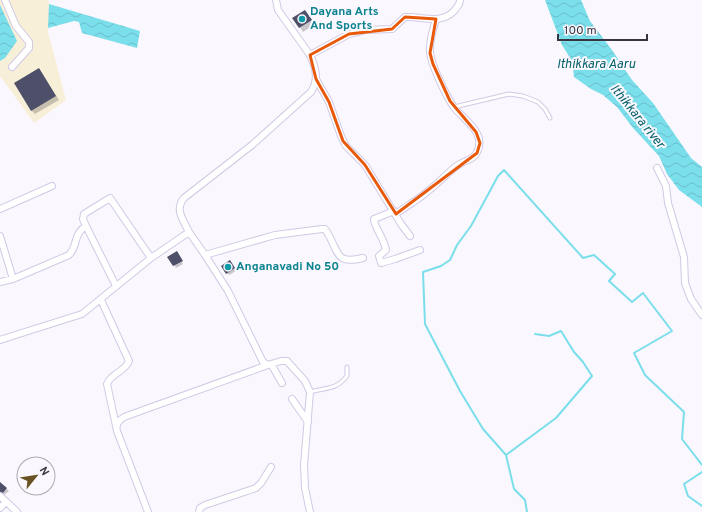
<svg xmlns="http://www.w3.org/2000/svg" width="702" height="512" font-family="Overpass,sans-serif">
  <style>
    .education { fill: #f8efd9 }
    .water { fill: url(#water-waves) }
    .shadow { fill: #0003 }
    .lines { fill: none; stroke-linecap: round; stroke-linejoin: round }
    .stream { stroke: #7bdeeb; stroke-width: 2 }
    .building { fill: #4e4f68 }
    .service-casing { stroke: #d1c9e5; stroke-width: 5 }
    .minor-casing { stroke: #d1c9e5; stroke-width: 8 }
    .service { stroke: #fff; stroke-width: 3 }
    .minor { stroke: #fff; stroke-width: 6 }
    .marked { fill: none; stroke: #e8590c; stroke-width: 3; stroke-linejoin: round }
    .culture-dot { fill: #0f9aa8; stroke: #faf8fe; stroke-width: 1.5 }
    .labels { text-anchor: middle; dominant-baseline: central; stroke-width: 4; stroke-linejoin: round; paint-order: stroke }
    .culture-label { font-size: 12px; font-weight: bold; fill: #0d838f; stroke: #faf8fe; text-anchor: start }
    .water-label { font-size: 13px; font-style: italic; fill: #076069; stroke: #faf8fe }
  </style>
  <defs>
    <pattern id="water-waves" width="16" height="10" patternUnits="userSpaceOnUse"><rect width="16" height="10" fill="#7bdeeb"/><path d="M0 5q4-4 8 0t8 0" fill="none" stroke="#6bbfcb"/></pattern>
  </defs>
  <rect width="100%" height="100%" fill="#faf8fe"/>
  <path class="education" d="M 0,0 L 48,0 L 51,8 L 48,32 L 66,100 L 34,123 L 0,76 Z"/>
  <path class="water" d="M 545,0 L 581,0 L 590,21 L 612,50 L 632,80 L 653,103 L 691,158 L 702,167 L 702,207 L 679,190 L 667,174 L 659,156 L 633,128 L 617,107 L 603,95 L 591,89 L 574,77 L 572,61 L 562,45 Z
    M 49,4 L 140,31 L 137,48 L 82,33 L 79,22 L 74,21 L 48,28 Z
    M 0,5 L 17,41 L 5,58 L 0,61 Z"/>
  <path class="shadow" d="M 305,11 L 315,24 L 303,32 L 294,18 Z
    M 38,69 L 42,73 L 59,100 L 35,114 L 31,110 Z
    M 177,254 L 183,264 L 176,268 L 169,257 Z
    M 232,264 L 236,271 L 229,275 L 227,273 Z
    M 0,483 L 9,491 L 4,495 L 0,492 Z"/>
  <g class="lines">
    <path class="stream" d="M 506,455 L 556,418 L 592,376 L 583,362 L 574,352 L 561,331 L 549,336 L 535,334
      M 702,472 L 684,484 L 688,496 L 702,506
      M 527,512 L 525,500 L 514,489 L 506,455 L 483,429 L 460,391 L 425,324 L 423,272 L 441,266 L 450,260 L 457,245 L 471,226 L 498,176 L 504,170 L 583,258 L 594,255 L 615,274 L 609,281 L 632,302 L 643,293 L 672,331 L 634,353 L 645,375 L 684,412 L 682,439 L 702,465"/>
  </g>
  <path class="building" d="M 305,10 L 312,20 L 299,28 L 292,18 Z
    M 39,68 L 56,96 L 31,111 L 14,83 Z
    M 177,251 L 183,261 L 173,266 L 167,257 Z
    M 230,260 L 235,268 L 226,274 L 221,266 Z
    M 0,482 L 7,488 L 2,494 L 0,493 Z"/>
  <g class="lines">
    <defs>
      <path id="service" d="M 454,107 L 509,94 L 523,96 L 538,102 L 545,109 L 550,118
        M 310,392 C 326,387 335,391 347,376 L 347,367"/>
      <path id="minor" d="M 5,0 L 16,26 L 29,42 L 29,48 L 12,67
        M 310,55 L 349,34 L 365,30 L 392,29 L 405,17 C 421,16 441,25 454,11 C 457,7 460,5 460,0
        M 316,79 L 329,102 L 341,136 L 346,146 L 365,165 L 401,224 L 410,236
        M 657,168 L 666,186 L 668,203 L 684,257 L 685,283 L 691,299 L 702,315
        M 0,209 L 52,186
        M 394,211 L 374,219 C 373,225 385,240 386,250 L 379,256 L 381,263 L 395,259 L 420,250
        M 396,214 C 406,206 418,200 428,191 C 439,183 448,172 458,165 C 464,161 472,160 476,154 C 489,133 462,119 453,106 C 446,95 431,65 430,52 C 429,41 433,30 436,19
        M 86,226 L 116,286
        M 189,232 L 205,255 L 228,291 L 263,362 L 268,365 L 281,361 L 287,361 L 305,381 L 310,392 L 304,465 L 305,488 L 310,512
        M 0,236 L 13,279
        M 205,255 L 275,235 L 322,229 L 325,229 L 327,232 C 339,252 335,265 363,258
        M 0,282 L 13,279 L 69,255 C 78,246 73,234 86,226 L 83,219 L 84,214 L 110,198 L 151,258
        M 101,300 L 129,361 C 125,372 111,373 107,384 L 116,426
        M 0,340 L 82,314 L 151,258 L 189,232 C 184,221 174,210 184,198 L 252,145 L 311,92 C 319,80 316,68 310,55 L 278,10 L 276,0
        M 271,364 L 282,383
        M 292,399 L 308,422
        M 0,496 L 17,512
        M 0,508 L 6,502
        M 148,512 L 117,431 C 115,425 118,421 124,417 L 268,365
        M 199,512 L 200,508 L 205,505 L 256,488 L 261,483 L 271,467"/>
    </defs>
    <use href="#service" class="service-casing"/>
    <use href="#minor" class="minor-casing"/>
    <use href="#service" class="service"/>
    <use href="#minor" class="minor"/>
  </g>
  <path class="marked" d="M 405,17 L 436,19 L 430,53 L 433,64 L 450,101 L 476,132 L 480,143 L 477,153 L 396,214 L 365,165 L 343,141 L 329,102 L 316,79 L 310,55 L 349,34 L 392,29 Z"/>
  <g class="culture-dot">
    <circle cx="302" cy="19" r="4"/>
    <circle cx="228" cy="267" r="4"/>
  </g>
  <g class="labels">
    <g class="culture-label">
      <text x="310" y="12">Dayana Arts<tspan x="310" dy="14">And Sports</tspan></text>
      <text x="236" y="267">Anganavadi No 50</text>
    </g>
    <g class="water-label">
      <text x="596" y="65">Ithikkara Aaru</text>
      <text transform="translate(637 117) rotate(51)">Ithikkara river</text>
    </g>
  </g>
  <g transform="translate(36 476) rotate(60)"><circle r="19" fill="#faf8fe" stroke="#acaab2"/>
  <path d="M0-3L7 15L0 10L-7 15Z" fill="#685221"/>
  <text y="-6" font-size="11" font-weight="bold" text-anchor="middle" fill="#383540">N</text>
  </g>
  <path d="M558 34v6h89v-6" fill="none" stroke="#383540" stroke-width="2"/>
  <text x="564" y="34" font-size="12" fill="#383540" stroke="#faf8fe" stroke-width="3" paint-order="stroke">100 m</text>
</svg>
